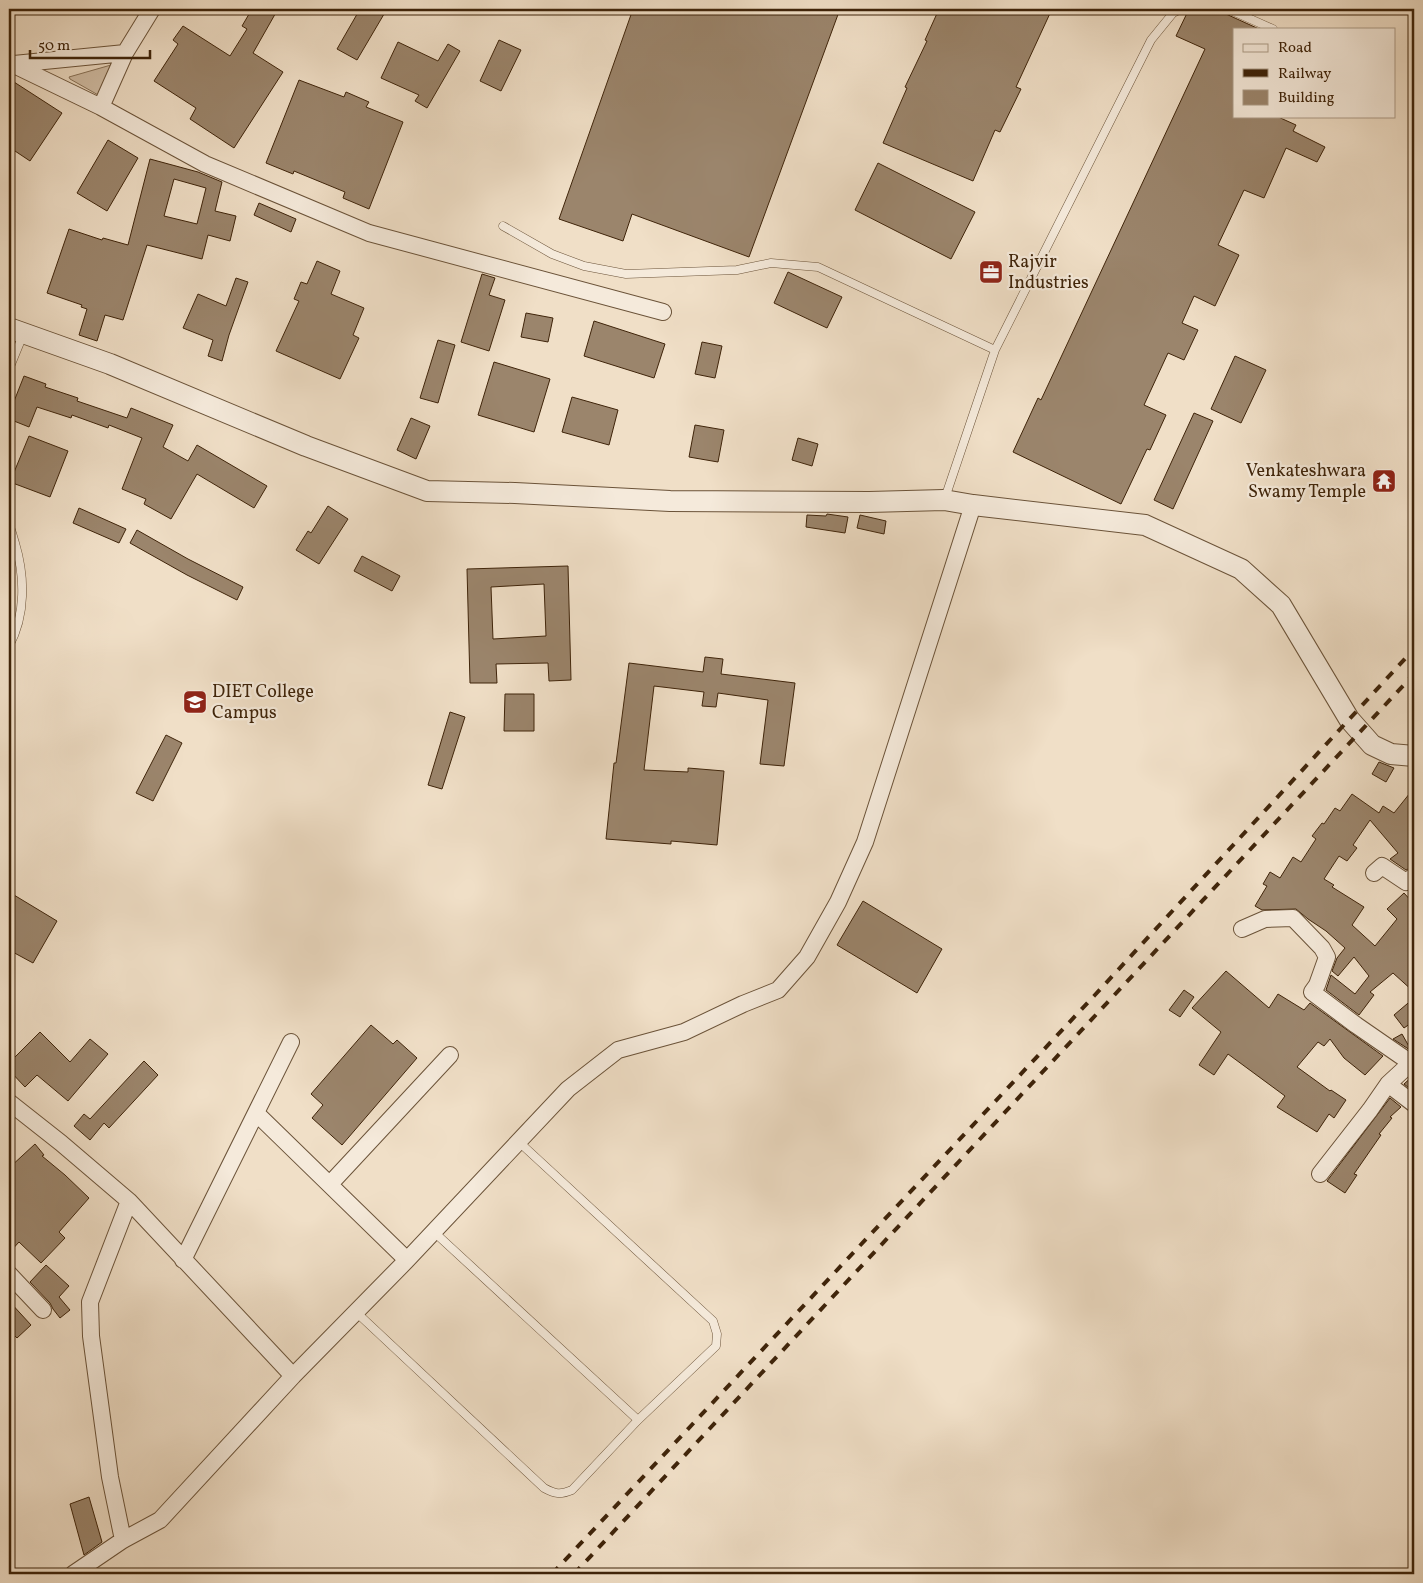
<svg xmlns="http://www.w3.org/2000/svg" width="1423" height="1583" font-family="Vollkorn,serif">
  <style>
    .green { fill: #d2bfa7; stroke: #887258 }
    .building { fill: #9b856c; stroke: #3f240a; fill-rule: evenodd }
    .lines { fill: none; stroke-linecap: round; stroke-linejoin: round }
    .service-casing { stroke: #6b5339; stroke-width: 9 }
    .minor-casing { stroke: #6b5339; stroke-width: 18 }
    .tertiary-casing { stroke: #6b5339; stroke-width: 22 }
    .service { stroke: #f5eadb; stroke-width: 8 }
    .minor { stroke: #f5eadb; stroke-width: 16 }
    .tertiary { stroke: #f5eadb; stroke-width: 20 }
    .rail { stroke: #3f240a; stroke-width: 4; stroke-dasharray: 9 9; stroke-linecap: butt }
    .labels { text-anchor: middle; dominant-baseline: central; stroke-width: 4.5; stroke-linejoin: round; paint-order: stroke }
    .poi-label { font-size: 18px; fill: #3f240a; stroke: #f5eadb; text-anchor: start }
  </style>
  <rect width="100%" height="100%" fill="#f0dfc7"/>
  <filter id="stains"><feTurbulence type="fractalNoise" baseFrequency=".004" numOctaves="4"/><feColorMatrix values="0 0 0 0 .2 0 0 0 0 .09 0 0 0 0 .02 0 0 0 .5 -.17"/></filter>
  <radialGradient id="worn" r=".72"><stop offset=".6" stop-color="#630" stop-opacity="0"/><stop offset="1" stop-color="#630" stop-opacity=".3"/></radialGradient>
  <path class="green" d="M 111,65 L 100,96 L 70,79 L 69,77 Z"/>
  <path class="building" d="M 252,9 L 278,9 L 253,53 L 283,72 L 234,148 L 190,119 L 196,108 L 154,81 L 178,44 L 173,40 L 183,26 L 230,56 L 247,29 L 242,26 Z
    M 360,9 L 387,9 L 357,60 L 337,49 Z
    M 633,9 L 840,9 L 749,257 L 632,214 L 623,241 L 559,219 Z
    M 939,9 L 1052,9 L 1016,87 L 1021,89 L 1000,132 L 995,130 L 973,181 L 883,143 L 907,88 L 905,87 L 927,41 L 925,40 Z
    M 1189,9 L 1221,9 L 1226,14 L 1259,29 L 1234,29 L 1234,116 L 1276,116 L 1296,125 L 1293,131 L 1325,147 L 1317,162 L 1286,148 L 1264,198 L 1244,190 L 1218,245 L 1239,255 L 1215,306 L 1194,296 L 1182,323 L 1198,330 L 1184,360 L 1168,353 L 1144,405 L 1166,415 L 1150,450 L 1147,449 L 1121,504 L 1013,452 L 1038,398 L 1041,400 L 1205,49 L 1176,36 Z
    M 499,40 L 521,50 L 501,91 L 480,81 Z
    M 398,42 L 438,61 L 448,44 L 460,51 L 427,108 L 415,101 L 419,95 L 381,78 Z
    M 299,80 L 344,97 L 346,92 L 369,102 L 366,107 L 403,122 L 369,209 L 343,198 L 345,192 L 294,171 L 293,174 L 266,163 Z
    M 14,82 L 62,113 L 30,161 L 9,147 L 9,89 Z
    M 108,140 L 138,158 L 107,211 L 77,193 Z
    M 150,159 L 198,172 L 222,182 L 215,211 L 236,216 L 230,241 L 208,235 L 202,259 L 147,245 L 123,320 L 105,315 L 97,341 L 79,335 L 87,309 L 81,307 L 82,305 L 47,293 L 69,229 L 102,240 L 103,238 L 128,245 ZM 174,179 L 206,188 L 197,224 L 164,216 Z
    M 878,163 L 975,212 L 951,259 L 855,210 Z
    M 259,203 L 296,219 L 291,232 L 254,215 Z
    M 317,261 L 340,271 L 331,294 L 364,308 L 353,335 L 359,338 L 340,379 L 276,351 L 299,301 L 294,299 L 301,282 L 307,284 Z
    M 788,272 L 842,297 L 827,328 L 774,303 Z
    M 482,274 L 495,278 L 489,295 L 505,300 L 489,351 L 461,342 Z
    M 236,278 L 248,282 L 229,335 L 222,361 L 208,356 L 213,340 L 183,328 L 198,294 L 226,306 Z
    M 526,313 L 553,318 L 548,342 L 521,337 Z
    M 594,321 L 665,344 L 654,378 L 584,356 Z
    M 438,340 L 455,345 L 438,403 L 420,398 Z
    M 702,342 L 722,346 L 715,378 L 695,374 Z
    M 1235,356 L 1266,370 L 1241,423 L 1211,409 Z
    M 494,362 L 550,379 L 534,432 L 478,415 Z
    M 24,376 L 46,384 L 45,387 L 78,398 L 77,401 L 127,418 L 131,408 L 173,425 L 163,447 L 188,461 L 197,445 L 267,486 L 254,508 L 197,474 L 171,519 L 144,504 L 146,499 L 122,489 L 142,438 L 109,425 L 108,428 L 72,415 L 71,418 L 37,407 L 29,427 L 9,419 L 9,414 Z
    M 572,397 L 618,410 L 609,445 L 562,432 Z
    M 1194,413 L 1213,421 L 1173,509 L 1154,500 Z
    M 411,418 L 430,426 L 416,459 L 397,450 Z
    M 695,425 L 724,430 L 718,462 L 689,457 Z
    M 29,436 L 68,451 L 50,497 L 10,482 Z
    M 798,438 L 818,444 L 812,466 L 792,460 Z
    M 328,506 L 348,519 L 319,564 L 296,550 L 308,531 L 311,533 Z
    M 79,508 L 126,529 L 119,543 L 73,523 Z
    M 827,514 L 848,517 L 845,533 L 806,527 L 807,515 L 826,516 Z
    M 860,515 L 886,521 L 884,534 L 857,528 Z
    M 137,530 L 188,559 L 243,587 L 237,600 L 187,575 L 130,543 Z
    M 362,556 L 400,576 L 392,591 L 354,571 Z
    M 568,566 L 571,680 L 549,681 L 548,663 L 496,664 L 497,683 L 470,683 L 467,569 ZM 544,584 L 546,636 L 493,639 L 491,587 Z
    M 705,657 L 723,659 L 721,674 L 795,683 L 784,766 L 760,764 L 768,700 L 718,693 L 716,707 L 702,706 L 704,692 L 654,686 L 644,770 L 688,772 L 688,768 L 724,771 L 717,845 L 671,841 L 671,844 L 606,839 L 614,763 L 616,763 L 629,663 L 703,672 Z
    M 505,694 L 534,694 L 534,731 L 504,731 Z
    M 450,712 L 465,717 L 442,789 L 428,785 Z
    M 166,735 L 182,743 L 153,801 L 136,793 Z
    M 1379,762 L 1394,768 L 1386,782 L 1372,774 Z
    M 1414,788 L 1414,866 L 1406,870 L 1390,859 L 1398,853 L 1370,820 L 1353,845 L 1357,848 L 1347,861 L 1339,856 L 1324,879 L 1334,885 L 1332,887 L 1364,907 L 1352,925 L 1375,946 L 1397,919 L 1387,909 L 1404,893 L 1414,904 L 1414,992 L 1393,973 L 1370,992 L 1374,995 L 1359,1015 L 1326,990 L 1331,975 L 1355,994 L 1369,976 L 1354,957 L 1338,976 L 1332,971 L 1337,958 L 1345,948 L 1326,931 L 1308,919 L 1296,909 L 1262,910 L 1255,906 L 1267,886 L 1263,884 L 1270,872 L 1280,878 L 1293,857 L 1301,862 L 1316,839 L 1312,836 L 1322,823 L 1324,824 L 1335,808 L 1340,811 L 1352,794 L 1379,813 L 1383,806 L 1394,813 Z
    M 9,892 L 57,921 L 33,963 L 9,950 Z
    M 863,901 L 942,949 L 917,993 L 837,945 Z
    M 1226,971 L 1269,1008 L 1278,994 L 1304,1010 L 1310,1003 L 1383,1056 L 1365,1075 L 1344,1058 L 1330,1039 L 1324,1046 L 1318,1042 L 1297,1067 L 1330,1091 L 1331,1090 L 1346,1100 L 1334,1118 L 1329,1114 L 1317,1132 L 1277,1107 L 1285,1096 L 1228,1054 L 1214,1075 L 1199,1065 L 1221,1032 L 1192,1008 Z
    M 1184,990 L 1194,997 L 1180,1017 L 1169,1010 Z
    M 1414,998 L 1414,1021 L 1404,1028 L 1394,1015 Z
    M 371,1025 L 393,1044 L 397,1040 L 417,1058 L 342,1145 L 312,1118 L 323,1105 L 311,1094 Z
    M 40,1032 L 70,1062 L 90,1039 L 108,1054 L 68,1101 L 37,1075 L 25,1087 L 9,1070 L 9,1063 Z
    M 1402,1034 L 1411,1050 L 1410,1050 L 1393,1039 Z
    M 144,1061 L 158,1075 L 109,1128 L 104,1123 L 90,1140 L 74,1126 L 84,1114 L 90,1119 Z
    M 1414,1075 L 1414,1092 L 1404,1084 Z
    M 1390,1098 L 1401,1107 L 1390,1117 L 1392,1118 L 1379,1134 L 1381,1135 L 1354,1174 L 1357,1175 L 1345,1193 L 1327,1181 Z
    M 35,1144 L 44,1155 L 42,1156 L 65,1175 L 89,1198 L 59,1232 L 65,1238 L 41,1263 L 19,1242 L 9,1253 L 9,1168 Z
    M 46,1265 L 69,1286 L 59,1297 L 70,1310 L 60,1318 L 53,1309 L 50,1303 L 30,1282 Z
    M 9,1301 L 31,1325 L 17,1338 L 15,1336 L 9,1342 Z
    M 89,1497 L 102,1542 L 84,1555 L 70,1504 Z"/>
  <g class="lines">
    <defs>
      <path id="service" d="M 1228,9 L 1273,29
        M 503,226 L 552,254 L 584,266 L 626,274 L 737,270 L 771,263 L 818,267 L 995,350 L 945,498
        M 995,350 L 1151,40 L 1173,13 L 1181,9
        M 9,369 L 23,335
        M 9,525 C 12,531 13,537 15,543 C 25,576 26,615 9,646
        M 434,1232 L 638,1420 L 716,1346 L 717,1334 L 713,1321 L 519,1142
        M 356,1312 L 544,1488 C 555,1494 560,1495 572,1490 L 638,1420"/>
      <path id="minor" d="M 9,62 L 14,64 L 125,53 L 152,9
        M 14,65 L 101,107 L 125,53
        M 101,107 L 205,164 L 369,233 L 663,312
        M 1374,873 L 1382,866 L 1406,882 L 1414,876
        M 1242,929 L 1265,919 L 1293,918 L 1322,948 L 1327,957 L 1317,985 L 1312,992 L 1356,1025 L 1411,1063
        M 1388,1084 L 1414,1104
        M 9,1102 L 61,1143 L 129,1201 L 90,1302 L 91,1336 L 110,1477 L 123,1540
        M 256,1113 L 407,1260
        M 1320,1174 L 1370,1110 L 1388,1084 L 1414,1060
        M 330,1184 L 450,1055
        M 129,1201 L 293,1376 L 407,1260 L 568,1089 L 618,1050 L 684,1032 L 743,1004 L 778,990 L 807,957 L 838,902 L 865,842 L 973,505
        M 183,1260 L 291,1042
        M 9,1274 L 43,1310
        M 73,1574 L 123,1540 L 160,1520 L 293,1376"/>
      <path id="tertiary" d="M 9,328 L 110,364 L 306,446 L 427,491 L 515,493 L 670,501 L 869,502 L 944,500 L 973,505 L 1145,525 L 1241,569 L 1281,605 L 1349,719 L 1372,745 L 1391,754 L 1414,756"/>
    </defs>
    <use href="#service" class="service-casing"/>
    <use href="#minor" class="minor-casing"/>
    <use href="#tertiary" class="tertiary-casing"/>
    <use href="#service" class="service"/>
    <use href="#minor" class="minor"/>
    <use href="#tertiary" class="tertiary"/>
    <path class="rail" d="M 552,1574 L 1094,996 L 1414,649
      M 574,1574 L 1414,674"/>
  </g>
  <defs>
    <symbol id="office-square" viewBox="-11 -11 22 22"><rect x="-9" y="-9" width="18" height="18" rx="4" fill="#8f2418" stroke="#f5eadb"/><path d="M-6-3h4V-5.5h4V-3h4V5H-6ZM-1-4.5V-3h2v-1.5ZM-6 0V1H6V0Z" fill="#fff"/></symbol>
    <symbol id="temple-square" viewBox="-11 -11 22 22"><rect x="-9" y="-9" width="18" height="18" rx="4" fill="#8f2418" stroke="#f5eadb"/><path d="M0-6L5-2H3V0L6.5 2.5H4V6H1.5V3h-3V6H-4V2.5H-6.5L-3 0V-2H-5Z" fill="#fff"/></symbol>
    <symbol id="university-square" viewBox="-11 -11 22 22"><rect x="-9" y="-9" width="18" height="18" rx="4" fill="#8f2418" stroke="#f5eadb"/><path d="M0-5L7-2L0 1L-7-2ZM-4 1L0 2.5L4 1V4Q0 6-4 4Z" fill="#fff"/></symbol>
  </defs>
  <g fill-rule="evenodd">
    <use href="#office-square" x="977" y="258" width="28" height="28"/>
    <use href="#temple-square" x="1370" y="467" width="28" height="28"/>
    <use href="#university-square" x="181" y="688" width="28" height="28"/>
  </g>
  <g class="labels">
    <g class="poi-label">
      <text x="1008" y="262">Rajvir<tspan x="1008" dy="21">Industries</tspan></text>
      <text x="1366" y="471" text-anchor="end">Venkateshwara<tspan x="1366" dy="21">Swamy Temple</tspan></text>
      <text x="212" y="692">DIET College<tspan x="212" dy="21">Campus</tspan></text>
    </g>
  </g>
  <rect width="1423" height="1583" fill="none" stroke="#f0dfc7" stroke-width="30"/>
  <rect x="10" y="10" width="1403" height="1563" fill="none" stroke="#3f240a" stroke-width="2.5"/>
  <rect x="15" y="15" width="1393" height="1553" fill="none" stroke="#3f240a"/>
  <rect x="1233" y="28" width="162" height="90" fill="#f5eadb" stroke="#ac9b87"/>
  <rect x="1243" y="44" width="25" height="8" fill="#f5eadb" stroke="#ac9b87"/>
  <text x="1278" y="52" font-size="15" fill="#3f240a">Road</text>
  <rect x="1243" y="69" width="25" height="8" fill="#3f240a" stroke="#ac9b87"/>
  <text x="1278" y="78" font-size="15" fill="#3f240a">Railway</text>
  <rect x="1243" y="90" width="25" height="15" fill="#9b856c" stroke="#ac9b87"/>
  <text x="1278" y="102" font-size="15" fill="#3f240a">Building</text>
  <path d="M30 50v8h120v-8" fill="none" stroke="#3f240a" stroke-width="2.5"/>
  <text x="38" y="50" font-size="15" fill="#3f240a" stroke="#f5eadb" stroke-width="4" paint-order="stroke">50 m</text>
  <rect width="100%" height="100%" filter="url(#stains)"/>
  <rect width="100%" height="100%" fill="url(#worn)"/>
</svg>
